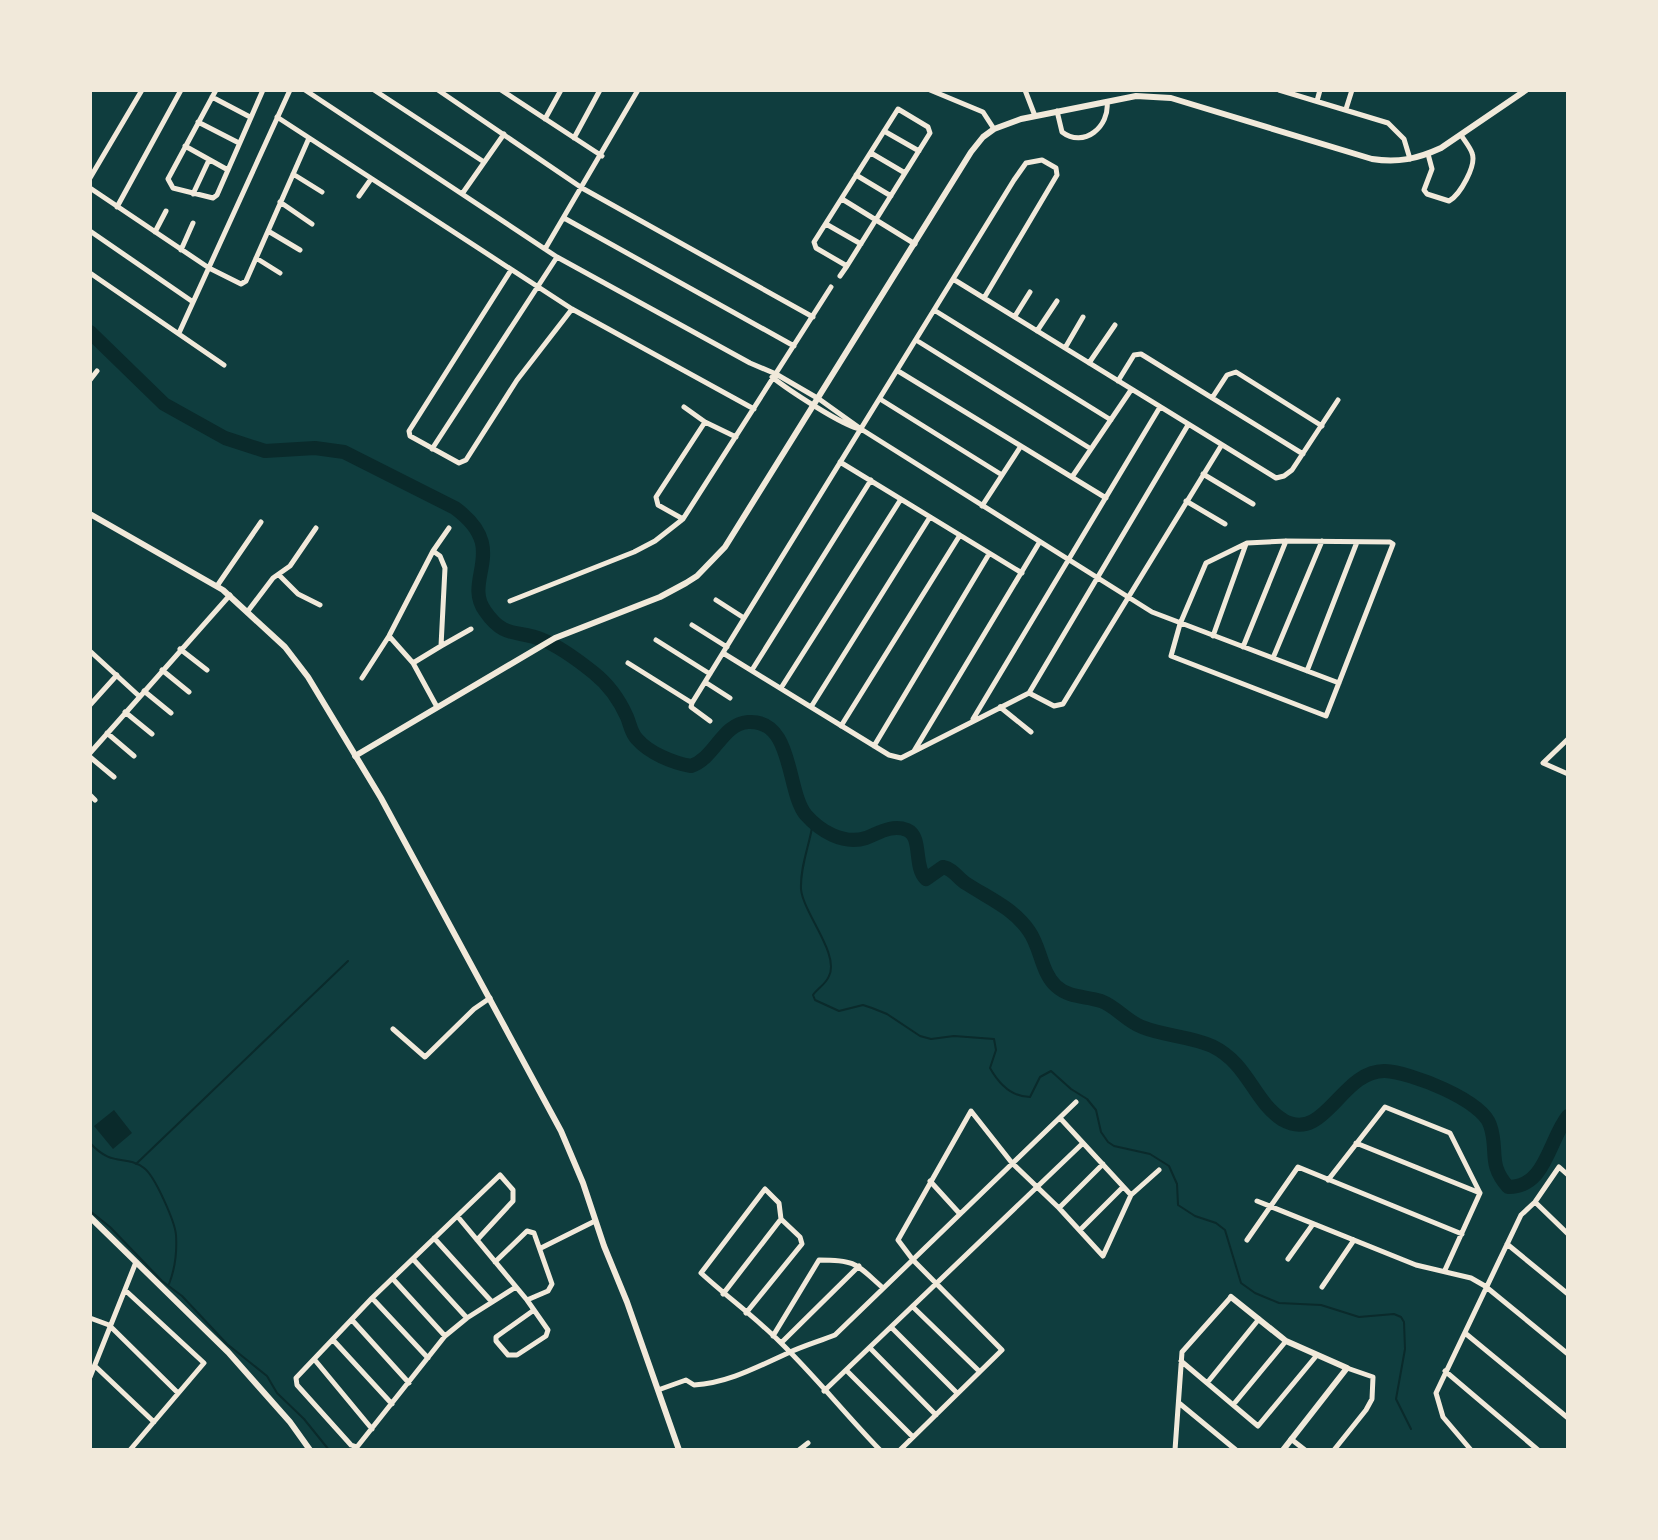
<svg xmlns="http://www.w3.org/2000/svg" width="1658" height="1540" font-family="Overpass,sans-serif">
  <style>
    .water { fill: #0a2a2b }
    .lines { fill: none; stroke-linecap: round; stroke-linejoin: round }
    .stream { stroke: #0a2a2b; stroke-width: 2 }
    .river { stroke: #0a2a2b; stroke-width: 14 }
    .minor { stroke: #f1e9da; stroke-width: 5 }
    .tertiary { stroke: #f1e9da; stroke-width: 6 }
    .secondary { stroke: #f1e9da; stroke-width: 6 }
  </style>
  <rect width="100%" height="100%" fill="#0f3d3e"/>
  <path class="water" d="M 114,1110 L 132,1133 L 113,1149 L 94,1126 Z"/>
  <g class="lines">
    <path class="stream" d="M 813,822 C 810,844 800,866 801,889 C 803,913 840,954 829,976 C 826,984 818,988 813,995 L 815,1000 L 839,1011 L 863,1005 L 872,1008 L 887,1014 L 920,1036 L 931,1039 L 954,1036 L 994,1039 L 996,1050 L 990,1068 C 999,1084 1012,1097 1030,1097 L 1040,1077 L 1051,1071 L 1071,1089 L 1087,1099 L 1096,1110 L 1101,1132 L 1108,1142 L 1114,1146 L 1150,1154 L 1169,1166 L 1177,1184 L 1178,1205 L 1195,1216 L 1216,1223 L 1225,1230 L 1241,1283 L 1255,1293 L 1279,1303 L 1321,1305 L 1359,1317 L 1394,1314 L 1401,1317 L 1404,1322 L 1405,1349 L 1396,1399 L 1411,1429
      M 90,1143 C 113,1168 125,1154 144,1168 C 155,1176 175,1222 176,1235 C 177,1251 175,1269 169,1284
      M 136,1164 L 348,961
      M 90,1211 L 110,1227 L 162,1281 L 182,1296 L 227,1344 L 267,1376 L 277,1393 L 304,1419 L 329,1450"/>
    <path class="river" d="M 90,332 L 164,404 L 225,438 L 265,451 L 315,448 L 344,452 L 455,508 C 511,549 462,579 485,611 C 505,640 517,629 543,640 C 561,647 579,661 594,673 C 609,685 619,699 627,717 C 630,724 631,733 637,739 C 649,753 673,763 691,766 C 715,758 722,724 748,722 C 794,719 786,791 806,815 C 820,831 843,845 866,838 C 879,833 892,824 907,830 C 923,837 913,867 926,879 L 943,867 C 954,869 958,879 967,884 C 990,899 1013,908 1029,931 C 1041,948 1041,972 1056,986 C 1069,998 1085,996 1101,1001 C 1117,1007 1126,1021 1142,1027 C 1164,1036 1190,1036 1212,1046 C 1249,1064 1253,1101 1283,1120 C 1325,1144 1341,1070 1385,1071 C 1410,1072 1482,1100 1490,1125 C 1499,1151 1487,1163 1508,1187 C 1546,1188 1549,1139 1568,1116"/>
    <path class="minor" d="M 216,90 L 168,179 L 173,188 L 213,198 L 217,195 L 263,90
      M 305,90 L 557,257 L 750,363 L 776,374 L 819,399 L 861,429 L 1152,612 L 1339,683
      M 374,90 L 484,162
      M 438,90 L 582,188 L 813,317
      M 501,90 L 602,156
      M 930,90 L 983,112 L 994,129
      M 1025,90 L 1035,116
      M 1279,90 L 1388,123 L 1404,139 L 1410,159
      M 212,97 L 250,117
      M 1317,101 L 1320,90
      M 1346,109 L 1352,90
      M 1057,111 L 1062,132 C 1084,149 1110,126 1107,102
      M 277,117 L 572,309 L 754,409
      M 545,119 L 561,90
      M 198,122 L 239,143
      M 884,131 L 919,151
      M 574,138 L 600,90
      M 185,146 L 228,170
      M 871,153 L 905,173
      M 1428,154 L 1432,169 L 1424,190 L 1427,194 L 1449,201 C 1460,195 1477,165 1472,153 C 1470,147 1464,140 1461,135
      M 293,174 L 322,192
      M 856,175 L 891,196
      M 90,178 L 142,90
      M 90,188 L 209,268 L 241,284 L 246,281 L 309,138
      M 193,194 L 209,160
      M 462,194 L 504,134
      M 359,196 L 371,179
      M 842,199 L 915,244
      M 280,202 L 312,224
      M 117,207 L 181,90
      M 564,218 L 794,346
      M 826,224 L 861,244
      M 90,231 L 193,302
      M 268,231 L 300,250
      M 155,232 L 166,211
      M 545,249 L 638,90
      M 181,250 L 193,223
      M 256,258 L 280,273
      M 511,270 L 409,431 L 410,436 L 459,463 L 466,460 L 517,380 L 572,309
      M 90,273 L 224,365
      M 840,276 L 847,266 L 930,133 L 928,127 L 898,109 L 814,242 L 816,248 L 847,266
      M 953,279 L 1276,478 L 1284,476 L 1292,470 L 1338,400
      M 934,310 L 1111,420
      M 1015,316 L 1030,292
      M 1037,331 L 1057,301
      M 179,333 L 290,90
      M 916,340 L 1091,449
      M 1065,348 L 1083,317
      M 1089,363 L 1115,325
      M 898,371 L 1106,498
      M 772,377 C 787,389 844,427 861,429
      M 90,380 L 97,371
      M 1118,381 L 1134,355 L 1141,354 L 1303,454
      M 1212,398 L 1227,375 L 1236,372 L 1322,426
      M 880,399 L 1002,475
      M 684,407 L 705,422
      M 432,449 L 557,257
      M 840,462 L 1022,573
      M 1203,474 L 1253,504
      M 1072,477 L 1131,390
      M 1186,501 L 1225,524
      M 982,506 L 1021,446
      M 683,519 L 658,505 L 656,497 L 705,422 L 736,437
      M 1286,541 L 1390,542 L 1393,544 L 1326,716 L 1171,656 L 1180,624 L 1206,563 L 1247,543 Z
      M 433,551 L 440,556 L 445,568 L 441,646 L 413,663 L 437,707
      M 279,575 L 298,594 L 320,605
      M 217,586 L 261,522
      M 716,600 L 744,618
      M 510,601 L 634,552 L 655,541 L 683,519 L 831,287
      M 248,611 L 273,578 L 290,566 L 316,528
      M 692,625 L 727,647
      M 389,636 L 413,663
      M 1213,636 L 1246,544
      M 656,640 L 710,674
      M 441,646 L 471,629
      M 1243,647 L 1286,541
      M 180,649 L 207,670
      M 91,652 L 139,696
      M 723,653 L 889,755 L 901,758 L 1029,693 L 1188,425
      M 1273,658 L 1322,541
      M 628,663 L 692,703 L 691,707 L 710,721
      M 162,670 L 189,692
      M 752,670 L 871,480
      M 1307,671 L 1357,542
      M 362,678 L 389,636 L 433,551 L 449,528
      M 705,682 L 730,698
      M 781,688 L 901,499
      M 144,691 L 171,713
      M 1029,693 L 1054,706 L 1063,704 L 1221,446
      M 692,703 L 1014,180 L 1026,163 L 1042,160 L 1056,168 L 1057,175 L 984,298
      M 90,705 L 117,675
      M 811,707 L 930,517
      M 1000,707 L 1031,732
      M 125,712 L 152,734
      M 973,719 L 1160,407
      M 841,726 L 960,535
      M 107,733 L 134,756
      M 1568,739 L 1543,763 L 1568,774
      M 874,746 L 989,554
      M 914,751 L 1039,543
      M 90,753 L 230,595
      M 90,757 L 114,777
      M 90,795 L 95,800
      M 393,1029 L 425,1057 L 474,1009 L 490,998
      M 1060,1118 L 1131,1195
      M 1356,1143 L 1480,1193
      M 1328,1180 L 1385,1107 L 1450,1133 L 1480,1193 L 1445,1270
      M 930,1181 L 960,1214
      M 1257,1201 L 1416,1265 L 1471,1278 L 1485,1286 L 1568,1354
      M 1535,1202 L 1568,1234
      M 1059,1208 L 1103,1164
      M 458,1217 L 527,1300 L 548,1330 L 546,1336 L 517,1355 L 508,1355 L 496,1341 L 496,1337 L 534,1310
      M 1080,1230 L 1123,1187
      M 434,1238 L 492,1302
      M 477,1240 L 513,1201 L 513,1190 L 500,1175 L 372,1298 L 296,1378 L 297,1385 L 351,1445 L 357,1447 L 445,1336 L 467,1318 L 516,1287
      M 1247,1240 L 1298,1167 L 1462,1234
      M 1507,1244 L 1568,1294
      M 541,1248 L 595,1221
      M 413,1259 L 467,1318
      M 1288,1259 L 1313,1224
      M 495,1262 L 527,1231 L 534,1233 L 552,1284 L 548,1291 L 527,1300
      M 393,1279 L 445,1336
      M 1322,1287 L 1354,1240
      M 125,1290 L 204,1363 L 130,1450
      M 723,1294 L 781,1219
      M 372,1298 L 428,1358
      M 913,1307 L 979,1371
      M 746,1313 L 802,1244 L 800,1237 L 781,1219 L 779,1203 L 765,1189 L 701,1273 C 726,1296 755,1317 780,1342 C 815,1376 846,1415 880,1450
      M 90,1318 L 109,1325 L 178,1393
      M 352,1320 L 409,1383
      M 892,1328 L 957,1393
      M 1465,1333 L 1568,1418
      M 773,1336 L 819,1260 C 857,1260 856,1264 883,1288
      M 334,1341 L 392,1404
      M 781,1343 L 859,1266
      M 870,1348 L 936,1415
      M 314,1359 L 372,1429
      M 1181,1361 L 1258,1426 L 1317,1355
      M 95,1366 L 154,1422
      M 846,1370 L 913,1437
      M 1445,1371 L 1538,1450
      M 90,1377 L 136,1262
      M 1207,1383 L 1259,1319
      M 658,1390 L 686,1380 L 694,1385 C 728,1383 757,1367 788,1353 C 803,1346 820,1341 835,1335 L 1076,1102
      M 824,1391 L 1083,1143
      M 1179,1403 L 1236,1450
      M 1233,1405 L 1286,1341
      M 1291,1439 L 1305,1450
      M 799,1450 L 808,1443
      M 900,1450 L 1002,1350 L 913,1260 L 898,1240 L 971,1111 L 1012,1163 L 1059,1208 L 1103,1256 L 1131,1195 L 1159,1170
      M 1175,1450 L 1182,1352 L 1231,1297
      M 1334,1450 L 1366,1410 L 1372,1399 L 1373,1377 L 1347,1368
      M 1471,1450 L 1443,1417 L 1436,1393 L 1521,1215 L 1535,1202 L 1559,1167 L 1568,1175"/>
    <path class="tertiary" d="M 355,756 L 555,638 L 660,597 L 686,583 L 697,576 L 725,547 L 971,152 L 983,137 L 994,129 L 1021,119 L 1136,96 L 1171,98 L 1372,159 C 1398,163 1417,159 1441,148 L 1526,90
      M 1231,1297 L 1286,1341 L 1347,1368 L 1283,1450"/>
    <path class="secondary" d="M 90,514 L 223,590 L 285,647 L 308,677 L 381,798 L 561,1131 L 583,1183 L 604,1246 L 627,1302 L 679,1450
      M 90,1217 L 228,1352 L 290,1422 L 310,1450"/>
  </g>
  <rect width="1658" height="1540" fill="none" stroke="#f1e9da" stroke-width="184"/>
</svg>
